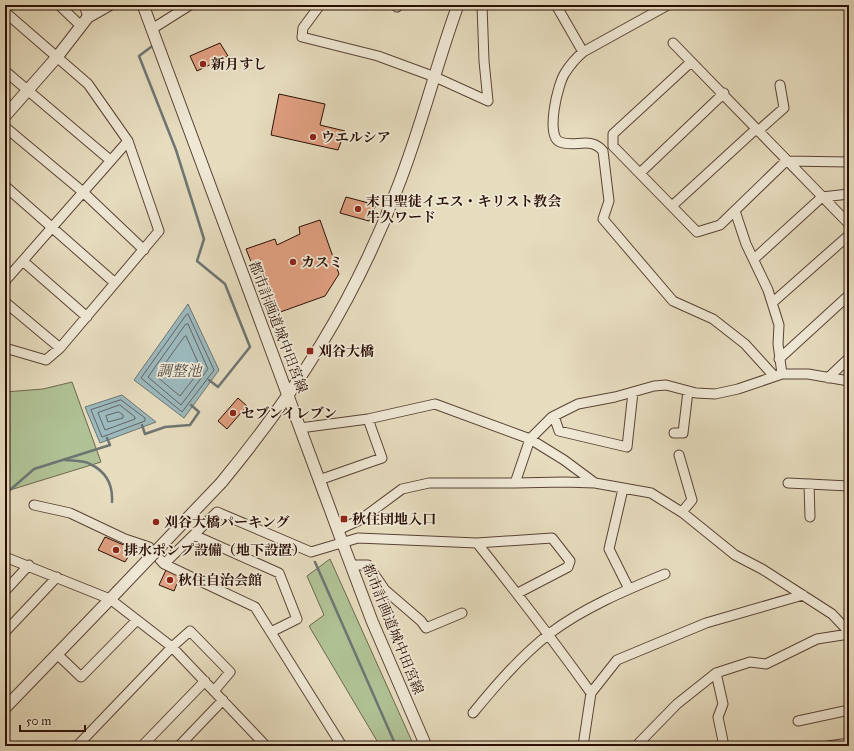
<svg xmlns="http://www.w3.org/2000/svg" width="854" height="751" font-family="'IM FELL Great Primer','Noto Serif JP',serif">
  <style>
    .green { fill: #b0c295; stroke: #6d684e }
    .water { fill: #9cb9bd; stroke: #6e7574 }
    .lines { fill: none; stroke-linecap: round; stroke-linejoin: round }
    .shore { stroke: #636462; stroke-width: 1 }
    .stream { stroke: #6e7574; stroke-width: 2.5 }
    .building { fill: #df9f80; stroke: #2a0f06 }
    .minor-casing { stroke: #594234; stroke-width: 11 }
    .tertiary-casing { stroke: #594234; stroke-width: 13 }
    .minor { stroke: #efe8d5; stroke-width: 9 }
    .tertiary { stroke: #efe8d5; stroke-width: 11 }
    .tertiary-bridge-casing { stroke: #594234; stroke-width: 13; stroke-linecap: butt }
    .tertiary-bridge { stroke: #efe8d5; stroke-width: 11 }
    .poi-dot { fill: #8f2418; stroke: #efe8d5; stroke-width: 1.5 }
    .labels { text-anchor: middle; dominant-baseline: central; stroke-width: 3.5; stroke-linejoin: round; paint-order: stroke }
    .poi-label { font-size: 14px; font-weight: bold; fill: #2a0f06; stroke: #efe8d5; text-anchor: start }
    .street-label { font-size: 14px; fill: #2a0f06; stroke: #efe8d5 }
    .water-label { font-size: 15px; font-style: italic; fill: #524a46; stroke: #efe8d5 }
  </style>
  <rect width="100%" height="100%" fill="#e6dcbe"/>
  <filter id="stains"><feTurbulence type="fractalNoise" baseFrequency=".005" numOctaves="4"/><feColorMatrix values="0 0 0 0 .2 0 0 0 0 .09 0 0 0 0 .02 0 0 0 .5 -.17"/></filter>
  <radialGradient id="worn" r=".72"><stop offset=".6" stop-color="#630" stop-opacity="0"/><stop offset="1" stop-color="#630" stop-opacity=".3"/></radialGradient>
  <path class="green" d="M 72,382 L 101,462 L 10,490 L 5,489 L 5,392 L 43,389 Z
    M 330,559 L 414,746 L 380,746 L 309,626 L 324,615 L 307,576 Z"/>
  <path class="water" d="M 188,304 L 219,370 L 184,418 L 134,380 Z
    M 122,395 L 156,422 L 100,443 L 85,407 Z"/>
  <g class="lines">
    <path class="shore" d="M 188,314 L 214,370 L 182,412 L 141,378 L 186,315 Z
      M 188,324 L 208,369 L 181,405 L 148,377 L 185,325 Z
      M 186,336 L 201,369 L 180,396 L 156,376 L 184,337 Z
      M 121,400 L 145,418 L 145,421 L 102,437 L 91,410 Z
      M 120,405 L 135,417 L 135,419 L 105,430 L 98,413 Z
      M 119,412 L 123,415 L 123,418 L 108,422 L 106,416 Z"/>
    <path class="stream" d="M 151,47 L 139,56 L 176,150 L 204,239 L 197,261 L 225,284 L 250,347 L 218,387 L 209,380
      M 142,425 L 145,434 L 165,427 L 190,425 L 199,412 L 191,405
      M 65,460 C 72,461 84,460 90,464 C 107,472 113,485 112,502
      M 5,488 L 10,490 L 34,469 L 110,445 L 107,438
      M 315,562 L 396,746"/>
  </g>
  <path class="building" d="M 220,43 L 228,56 L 197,71 L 190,56 Z
    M 279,94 L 325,104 L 320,125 L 345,131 L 338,150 L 271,135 Z
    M 346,197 L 376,205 L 369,221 L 340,213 Z
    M 320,220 L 339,274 L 325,296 L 272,315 L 246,249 L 275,239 L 277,245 L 300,234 L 299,227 Z
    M 238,398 L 247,406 L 227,429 L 218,421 Z
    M 105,537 L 133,549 L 125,562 L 98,550 Z
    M 166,570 L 180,576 L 174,591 L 159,585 Z"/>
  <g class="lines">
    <defs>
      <path id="minor" d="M 59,5 L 81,26
        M 84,5 L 88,17
        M 320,5 L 303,28 L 302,37 L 378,56 L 435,77 L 488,101 L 484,61 L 482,5
        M 396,5 L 397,7
        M 556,5 L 583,52
        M 668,5 L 583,52 C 576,58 570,65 565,73 C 558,83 545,136 560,142 C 575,148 591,136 603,151 L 609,201 L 603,219 L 673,301 L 713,319 L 745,344 L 774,376
        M 5,12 L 88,84 L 128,141 L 159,231 L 60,348 L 46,360 L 5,348
        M 152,29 L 190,5
        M 673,43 L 849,224
        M 691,62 L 613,134 L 613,146 L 697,232 L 720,225 L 786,161 L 849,162
        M 5,71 L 110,160
        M 5,127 L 83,192 L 144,250
        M 758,131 L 784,108 L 780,85
        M 640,173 L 724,93
        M 5,186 L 115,283
        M 672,206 L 756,129
        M 735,211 L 746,244 L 768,290 L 779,325 L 778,344 L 782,374
        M 754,259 L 822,197 L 849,194
        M 24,262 L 87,317
        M 5,281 L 128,141
        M 5,302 L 60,348
        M 772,303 L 849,235
        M 779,359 L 849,295
        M 828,378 L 849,358
        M 849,381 L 808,374 L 782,374 L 738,389 L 715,394 L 696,393 L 666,385 L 654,386 L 615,397 L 578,404 L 552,417 L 530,439 L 515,483 L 564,482 L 595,483 L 651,493 L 683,513 L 735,555 L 762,569 L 832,614 L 849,632
        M 554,416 L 559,431 L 627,447 L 633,392
        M 300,428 L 368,419 L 435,404 L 530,439 L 564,460 L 595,483
        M 674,433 L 683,433 L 688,391
        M 679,455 L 692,500 L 682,512
        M 319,480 L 382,458 L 368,419
        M 788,483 L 849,486
        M 809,484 L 810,517
        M 623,489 L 609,549 L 629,589
        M 34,505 L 70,513 L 125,539 L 149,547 L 164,564
        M 338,530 L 360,520 L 402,489 L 429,483 L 515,483
        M 194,535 L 279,573 L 297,619 L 271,632
        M 477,543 C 516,592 554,641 591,693
        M 5,557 L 110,599 L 172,647 L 266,746
        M 351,565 L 368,565 L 385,590 L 421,621 L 426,628 L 462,613
        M 5,591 L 29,565
        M 5,632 L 57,577
        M 57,654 L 81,677 L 137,620
        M 716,673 L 723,704 L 718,717 L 724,746
        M 473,713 C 496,685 520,657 549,634 C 583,608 626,590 665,574
        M 798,721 L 849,710
        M 77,746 L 172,647 L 190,631 L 230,672 L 214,691
        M 142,746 L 205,681
        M 179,746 L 223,700
        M 342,746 L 255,607 L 164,564 L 217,512 L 311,552 L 358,538 L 477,543 L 552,538 L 570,561 L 568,567 L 518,593
        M 583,746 L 591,693 L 617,660 L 706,623 L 803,595
        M 636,746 L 677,704 L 716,673 L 750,662 L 766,664 L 817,639 L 849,634
        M 828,746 L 849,743"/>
      <path id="tertiary" d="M 143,5 L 343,544 L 372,621 L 426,746
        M 848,5 L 849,7
        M 5,116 L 57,57 L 88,17 L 109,5
        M 221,483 C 297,391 354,302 397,189 C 421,129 436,65 458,5
        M 5,708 L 117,592"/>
    </defs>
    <use href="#minor" class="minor-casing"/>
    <use href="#tertiary" class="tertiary-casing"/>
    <use href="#minor" class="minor"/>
    <use href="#tertiary" class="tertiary"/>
    <defs>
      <path id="tertiary-bridge" d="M 117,592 L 221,483"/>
    </defs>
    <use href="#tertiary-bridge" class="tertiary-bridge-casing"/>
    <use href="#tertiary-bridge" class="tertiary-bridge"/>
  </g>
  <g class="poi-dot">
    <circle cx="203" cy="64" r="4"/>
    <circle cx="313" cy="137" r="4"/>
    <circle cx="358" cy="209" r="4"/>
    <circle cx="293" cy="262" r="4"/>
    <rect x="306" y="347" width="8" height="8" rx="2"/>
    <circle cx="233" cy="413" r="4"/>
    <rect x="340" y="515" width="8" height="8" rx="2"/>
    <circle cx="156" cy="522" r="4"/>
    <circle cx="116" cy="550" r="4"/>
    <circle cx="170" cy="580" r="4"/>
  </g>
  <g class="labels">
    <g class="poi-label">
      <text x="211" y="64">新月すし</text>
      <text x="321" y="137">ウエルシア</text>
      <text x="366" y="201">末日聖徒イエス・キリスト教会<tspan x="366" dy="16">牛久ワード</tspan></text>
      <text x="301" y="262">カスミ</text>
      <text x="318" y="351">刈谷大橋</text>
      <text x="241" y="413">セブンイレブン</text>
      <text x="352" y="519">秋住団地入口</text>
      <text x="164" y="522">刈谷大橋パーキング</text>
      <text x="124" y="550">排水ポンプ設備（地下設置）</text>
      <text x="178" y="580">秋住自治会館</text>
    </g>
    <g class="street-label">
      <text transform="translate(278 327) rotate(69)">都市計画道城中田宮線</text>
      <text transform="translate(393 629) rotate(68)">都市計画道城中田宮線</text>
    </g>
    <g class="water-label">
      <text x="179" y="371">調整池</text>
    </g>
  </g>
  <rect width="854" height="751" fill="none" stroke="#e6dcbe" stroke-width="20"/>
  <rect x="6" y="6" width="842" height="739" fill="none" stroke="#2a0f06" stroke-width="2"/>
  <rect x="10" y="10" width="834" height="731" fill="none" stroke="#2a0f06"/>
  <path d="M20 725v6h65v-6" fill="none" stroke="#2a0f06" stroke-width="2"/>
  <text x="26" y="725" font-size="12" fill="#2a0f06" stroke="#efe8d5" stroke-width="3" paint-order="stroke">50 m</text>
  <rect width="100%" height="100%" filter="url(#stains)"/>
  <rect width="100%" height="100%" fill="url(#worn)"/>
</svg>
